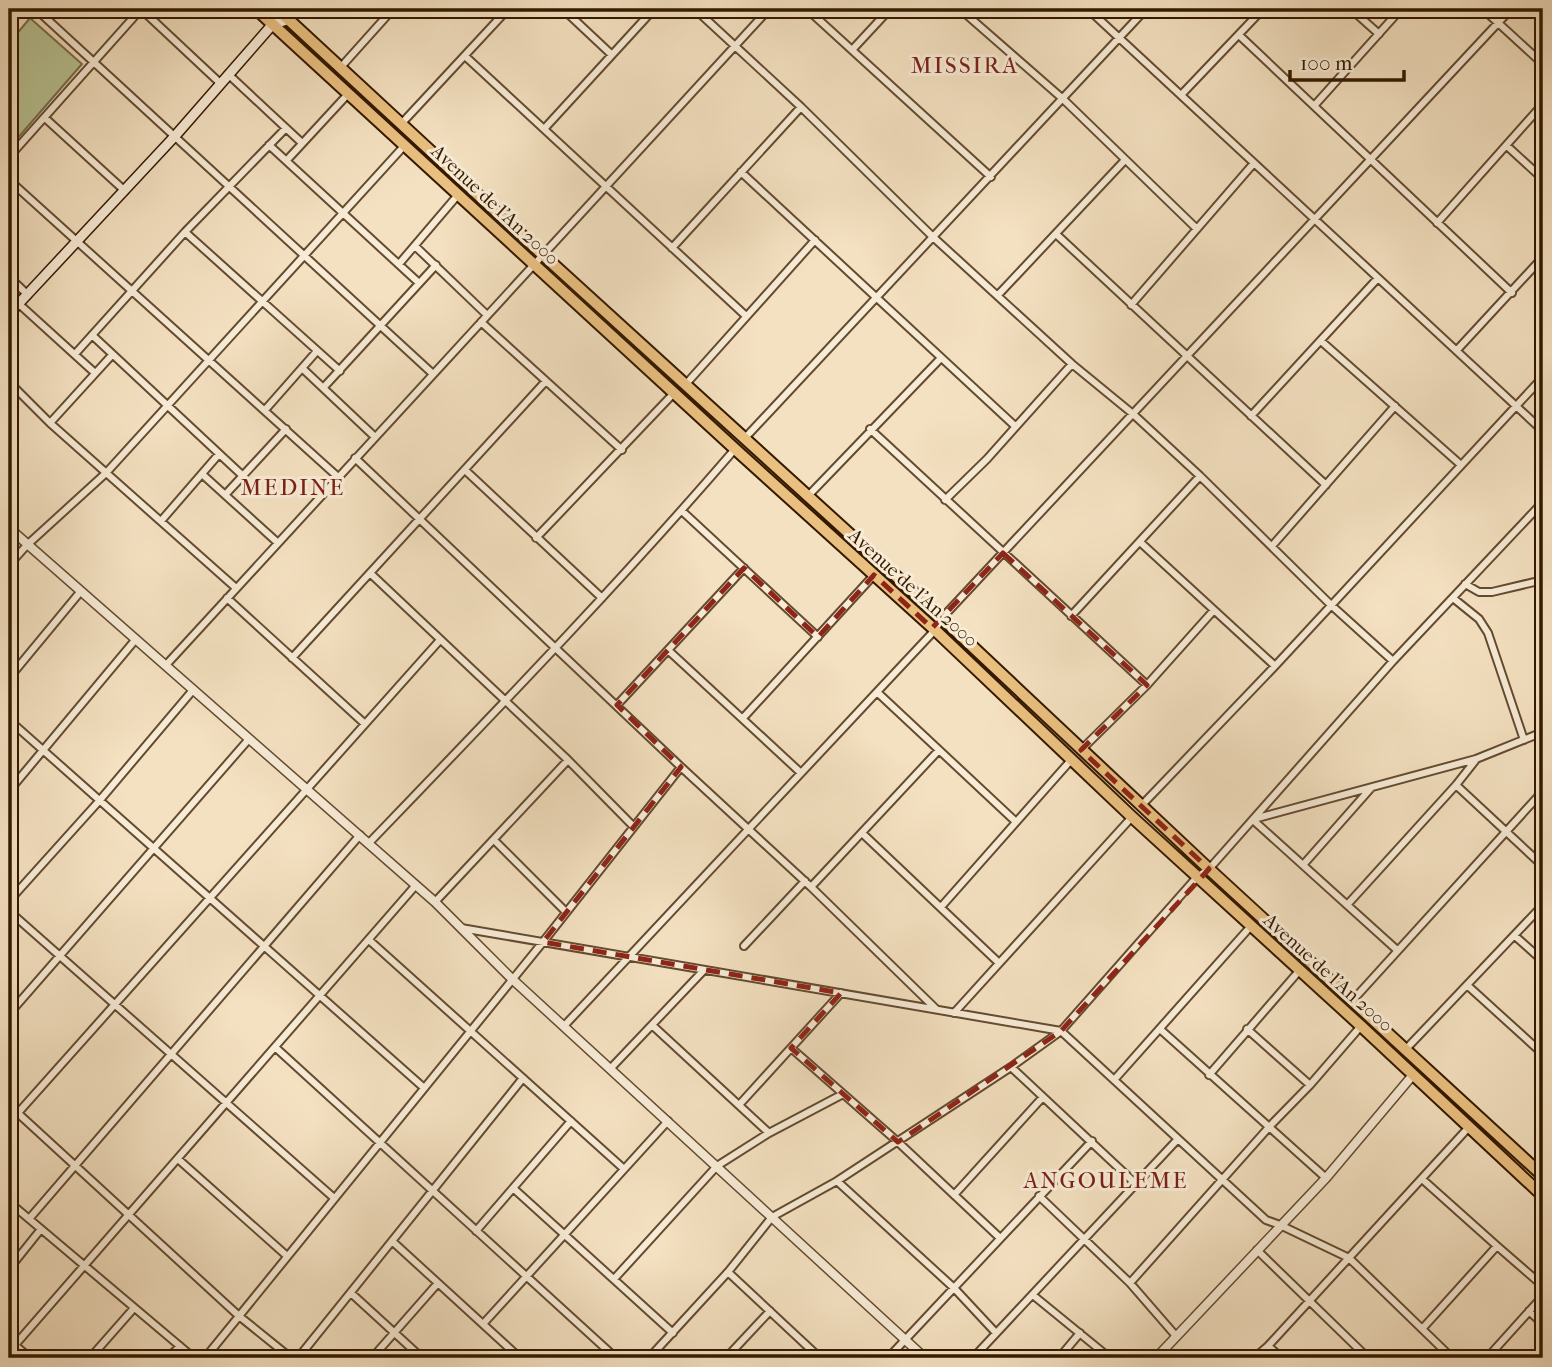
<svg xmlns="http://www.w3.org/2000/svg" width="1552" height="1367" font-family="'IM FELL French Canon',serif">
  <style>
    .park { fill: #b9c394; stroke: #766e4a; stroke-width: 2 }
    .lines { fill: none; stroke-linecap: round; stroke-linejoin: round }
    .minor-casing { stroke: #634b30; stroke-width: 10 }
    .tertiary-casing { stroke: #634b30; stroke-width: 11 }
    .secondary-casing { stroke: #331900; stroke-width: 12 }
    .primary-casing { stroke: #331900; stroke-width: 14 }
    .minor { stroke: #f8ecd7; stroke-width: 6 }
    .tertiary { stroke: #f8ecd7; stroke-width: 8 }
    .secondary { stroke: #f8ecd7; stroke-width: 9 }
    .primary { stroke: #eac080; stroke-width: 10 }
    .marked { fill: none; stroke: #8f2418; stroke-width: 5; stroke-dasharray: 14 9; stroke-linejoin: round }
    .labels { text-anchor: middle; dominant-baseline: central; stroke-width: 6; stroke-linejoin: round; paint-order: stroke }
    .street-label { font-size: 19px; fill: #331900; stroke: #f8ecd7 }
    .quarter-label { font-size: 23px; letter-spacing: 2px; fill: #7a1f14; stroke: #f8ecd7 }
  </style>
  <rect width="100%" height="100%" fill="#f4e1c1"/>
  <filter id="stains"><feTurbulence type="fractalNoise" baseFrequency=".00286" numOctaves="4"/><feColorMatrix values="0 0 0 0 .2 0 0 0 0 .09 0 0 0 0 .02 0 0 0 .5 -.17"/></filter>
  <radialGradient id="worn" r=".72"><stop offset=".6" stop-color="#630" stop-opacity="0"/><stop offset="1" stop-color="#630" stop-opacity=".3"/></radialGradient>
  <path class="park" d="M 30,18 L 82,64 L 9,148 L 9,43 Z"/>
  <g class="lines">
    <defs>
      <path id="minor" d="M 36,9 L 433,374
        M 563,9 L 612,55
        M 695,9 L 801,107 L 933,237 L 1072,364 L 1133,414 L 1200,476 L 1331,605 L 1393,661
        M 807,9 L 991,177
        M 960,9 L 1063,99 L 1197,229
        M 1088,9 L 1543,431
        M 1351,9 L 1379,34
        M 1483,9 L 1543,64
        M 1239,35 L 1512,293
        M 852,50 L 890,9
        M 465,56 L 746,316
        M 341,67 L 393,9
        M 228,74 L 302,143
        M 1181,95 L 1263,9
        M 1314,106 L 1401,9
        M 45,118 L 125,191
        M 402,123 L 508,9
        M 544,129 L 654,9
        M 269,145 L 419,283
        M 1507,146 L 1543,179
        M 9,157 L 141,9 L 220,83
        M 287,160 L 348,94
        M 741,172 L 1015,426
        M 9,180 L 338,477
        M 1437,223 L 1543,104
        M 185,232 L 340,371
        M 1056,234 L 1326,485
        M 415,246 L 487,315
        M 672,248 L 801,107
        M 399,264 L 457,196
        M 9,277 L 28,295
        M 998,295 L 1125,160
        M 19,304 L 95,373
        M 1131,305 L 1254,163
        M 481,322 L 622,450
        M 92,335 L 243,476
        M 1321,341 L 1461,465
        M 1457,350 L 1543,257
        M 75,354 L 185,232 L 286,128
        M 302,368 L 375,437
        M 9,382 L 50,423 L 236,588
        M 686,384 L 815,240
        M 324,387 L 436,265
        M 265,410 L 317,351
        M 1251,416 L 1378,278
        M 50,423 L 112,355
        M 870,429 L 1147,685
        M 745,438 L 1146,9
        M 355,458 L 681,767 L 811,887 L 936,1009
        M 465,470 L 602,598
        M 202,474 L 278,543
        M 225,495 L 286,429
        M 808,496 L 941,358
        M 945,500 L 987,459 L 1072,364
        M 682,511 L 818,637
        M 161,521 L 219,454
        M 536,538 L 674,393
        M 1140,542 L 1275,666
        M 1272,546 L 1395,406
        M 9,565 L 27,545 L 106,473 L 405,145
        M 370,573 L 568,760 L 633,826
        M 1465,584 L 1479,592 L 1492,592 L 1543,580
        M 227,598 L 365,724
        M 1453,598 L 1479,619 L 1488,633 L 1524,740
        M 1071,616 L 1200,476
        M 668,650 L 801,773
        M 292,658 L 545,382
        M 166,665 L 769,9
        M 9,678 L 81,591
        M 877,692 L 1015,821
        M 617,705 L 744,568
        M 743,718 L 874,575
        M 9,720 L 423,1087
        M 1081,750 L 1147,685 L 1214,610
        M 1456,785 L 1543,866
        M 9,791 L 136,639
        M 1141,806 L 1275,666 L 1543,377
        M 1254,819 L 1476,759 L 1543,732
        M 1253,820 L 1397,950
        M 862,833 L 999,963
        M 494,840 L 565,911
        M 369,843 C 493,714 618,585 735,449
        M 1303,865 L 1371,788
        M 811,887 L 939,750
        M 9,901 L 100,800 L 193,690
        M 435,902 L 568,760
        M 1347,905 L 1456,785 L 1475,761
        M 941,907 L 1072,759
        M 9,911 L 334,1198
        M 461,928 L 1061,1031 L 1266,1220 L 1280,1225 L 1349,1258 L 1452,1358
        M 1515,936 L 1543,961
        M 369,940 L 624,1169
        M 744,946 L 805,881
        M 1467,985 L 1543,1054
        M 1353,1000 L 1543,791
        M 954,1013 L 1132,817
        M 9,1014 L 249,739
        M 565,1025 L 935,630 L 942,618 L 1511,9
        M 652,1025 L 769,1133
        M 1247,1029 L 1310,1085
        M 1161,1030 L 1326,1178
        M 275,1047 L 616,1358
        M 791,1048 L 898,1142 L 1000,1238
        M 1406,1049 L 1543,905
        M 1011,1067 L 1137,1185
        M 611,1068 L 704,970
        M 1209,1075 L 1299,971
        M 1114,1080 L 1251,926
        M 9,1105 L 239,1316 L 291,1358
        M 739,1105 L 841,993
        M 9,1123 L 440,640
        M 178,1159 L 287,1256
        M 1422,1179 L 1497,1246
        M 837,1181 L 954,1288 L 996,1333
        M 513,1188 L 673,1333
        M 954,1195 L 1042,1098
        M 1039,1196 L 1130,1283 L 1176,1336
        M 9,1202 L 194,1358
        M 29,1219 L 360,835
        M 476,1231 L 571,1121
        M 392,1241 L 520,1358
        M 1257,1250 L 1368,1358
        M 9,1269 L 41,1229
        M 728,1272 L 820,1358
        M 614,1279 L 717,1166 L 769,1133 L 843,1094
        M 1130,1283 L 1270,1126 L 1310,1085 L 1361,1026
        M 351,1293 L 422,1358
        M 1034,1296 L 1110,1358
        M 1529,1311 L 1543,1324
        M 483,1324 L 668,1121
        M 1422,1329 L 1497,1246 L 1543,1286
        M 9,1340 L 30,1358
        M 15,1345 L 416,885
        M 1268,1346 L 1282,1358
        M 90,1358 L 134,1308
        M 168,1358 L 180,1346
        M 205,1358 L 543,942 L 681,767
        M 298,1358 L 523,1078
        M 372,1358 L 438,1283
        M 649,1358 L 728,1272 L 772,1217 L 837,1181 L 1011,1067 L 1061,1031 L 1197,877 L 1209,869 L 1393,661 L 1543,502
        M 726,1358 L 770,1311
        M 804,1358 L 811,1350
        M 888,1358 L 1092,1141
        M 973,1358 L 1177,1140
        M 1059,1358 L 1080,1333
        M 1254,1358 L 1268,1346 L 1469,1127
        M 1487,1358 L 1543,1296"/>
      <path id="tertiary" d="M 9,528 L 435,902 L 511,978 L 925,1358
        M 1156,1358 L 1326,1178 L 1412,1076"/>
      <path id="secondary" d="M 9,314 L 175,136 L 272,25 L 289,19"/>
      <path id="primary" d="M 256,9 L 735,449 L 935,630 L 1132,817 L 1361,1026 L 1543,1196
        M 277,9 L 542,254 L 942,618 L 1209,869 L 1543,1176"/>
    </defs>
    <use href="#minor" class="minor-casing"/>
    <use href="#tertiary" class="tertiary-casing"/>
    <use href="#secondary" class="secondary-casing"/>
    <use href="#primary" class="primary-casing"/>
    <use href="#minor" class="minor"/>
    <use href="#tertiary" class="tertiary"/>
    <use href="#secondary" class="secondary"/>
    <use href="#primary" class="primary"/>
  </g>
  <path class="marked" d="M 1003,553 L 1147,685 L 1081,750 L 1209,869 L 1061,1031 L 898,1142 L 791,1048 L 841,993 L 543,942 L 681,767 L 617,705 L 744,568 L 818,637 L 874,575 L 932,628 Z"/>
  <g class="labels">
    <g class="street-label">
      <text transform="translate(495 205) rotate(43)">Avenue de l'An 2000</text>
      <text transform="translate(913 588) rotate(42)">Avenue de l'An 2000</text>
      <text transform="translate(1328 973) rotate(42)">Avenue de l'An 2000</text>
    </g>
    <g class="quarter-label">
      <text x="965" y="65">MISSIRA</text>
      <text x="293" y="487">MEDINE</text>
      <text x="1106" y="1180">ANGOULEME</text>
    </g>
  </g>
  <rect width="1552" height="1367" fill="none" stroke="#f4e1c1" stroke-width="35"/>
  <rect x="10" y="10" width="1531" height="1346" fill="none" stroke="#331900" stroke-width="3.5"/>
  <rect x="18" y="18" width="1517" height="1332" fill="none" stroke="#331900" stroke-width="2"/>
  <path d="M1290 70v10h114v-10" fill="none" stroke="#331900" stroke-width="3.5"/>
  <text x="1300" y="70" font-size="21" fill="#331900" stroke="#f8ecd7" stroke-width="5" paint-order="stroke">100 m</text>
  <rect width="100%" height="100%" filter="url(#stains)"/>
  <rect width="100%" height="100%" fill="url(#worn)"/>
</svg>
